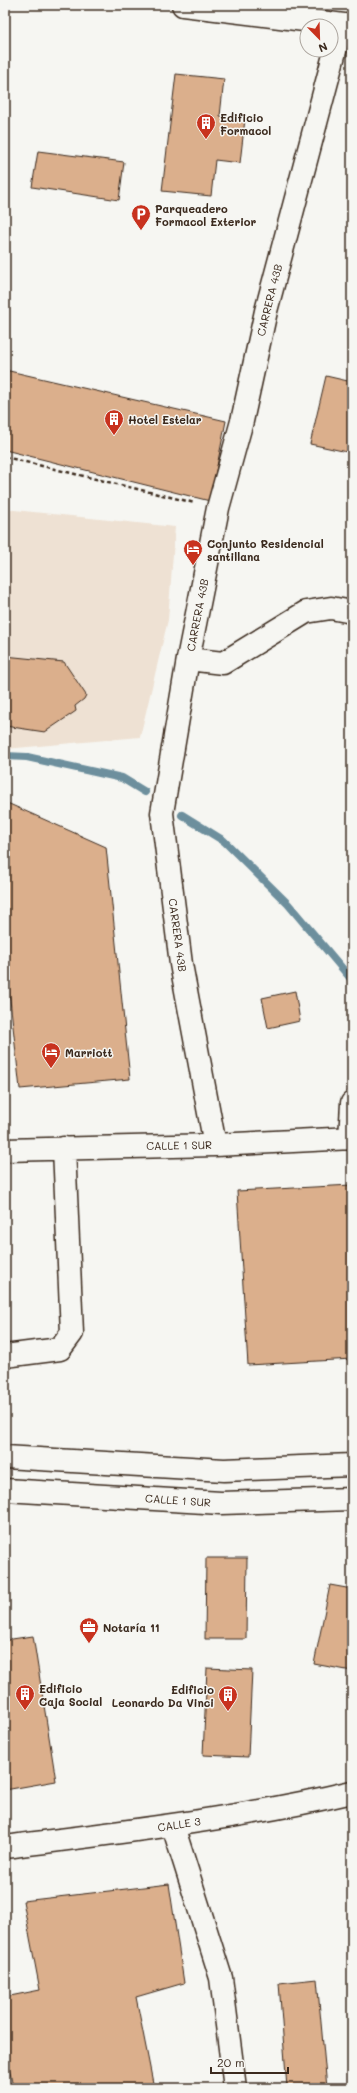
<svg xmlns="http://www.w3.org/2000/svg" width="357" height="2093" font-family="Mali,sans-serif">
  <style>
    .built { fill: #eee1d3 }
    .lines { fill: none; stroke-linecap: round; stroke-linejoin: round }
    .stream { stroke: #6d8f9d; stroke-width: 8 }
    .building { fill: #dbaf8c; stroke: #3b2a1e }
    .minor-casing { stroke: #3b2a1e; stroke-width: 25 }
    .path { stroke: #3b2a1e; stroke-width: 2.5; stroke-dasharray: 4 3; stroke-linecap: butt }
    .minor { stroke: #f6f6f2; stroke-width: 22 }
    .labels { text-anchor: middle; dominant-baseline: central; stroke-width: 3; stroke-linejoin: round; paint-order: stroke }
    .poi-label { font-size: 11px; font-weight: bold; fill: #3b2a1e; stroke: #f6f6f2; text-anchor: start }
    .street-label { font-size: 11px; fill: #3b2a1e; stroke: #f6f6f2 }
  </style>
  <rect width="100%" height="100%" fill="#f6f6f2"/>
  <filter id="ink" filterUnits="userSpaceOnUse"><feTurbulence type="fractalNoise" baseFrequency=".025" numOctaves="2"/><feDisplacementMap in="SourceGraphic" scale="8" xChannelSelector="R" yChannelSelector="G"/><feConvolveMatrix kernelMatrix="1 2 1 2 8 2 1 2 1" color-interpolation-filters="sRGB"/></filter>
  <g filter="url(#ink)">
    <path class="built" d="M 5,509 L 175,527 L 168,620 L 140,737 L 5,749 Z"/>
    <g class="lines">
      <path class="stream" d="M 5,756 L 27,757 L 122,778 L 145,792
        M 182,815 L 224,841 L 288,904 L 352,980"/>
    </g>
    <path class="building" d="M 176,74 L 224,79 L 220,116 L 245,119 L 240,163 L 215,160 L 211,196 L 162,191 Z
      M 38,151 L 124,162 L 119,200 L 32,187 Z
      M 5,370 L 226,421 L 210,501 L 5,450 Z
      M 326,376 L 352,382 L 352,453 L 310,444 Z
      M 5,656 L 64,662 L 86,695 L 84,699 L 75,706 L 76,711 L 45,732 L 5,726 Z
      M 5,802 L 106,847 L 130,1079 L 20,1089 L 5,955 Z
      M 295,991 L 300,1021 L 268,1028 L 262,998 Z
      M 352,1185 L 352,1359 L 248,1365 L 237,1191 Z
      M 206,1558 L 247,1558 L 246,1639 L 205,1639 Z
      M 330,1585 L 352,1589 L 352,1671 L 314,1664 Z
      M 33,1636 L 56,1781 L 5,1790 L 5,1640 Z
      M 207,1668 L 252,1670 L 248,1757 L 203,1755 Z
      M 169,1884 L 184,1983 L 136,1997 L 154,2088 L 13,2088 L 5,2045 L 5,1997 L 40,1990 L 23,1901 Z
      M 317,1979 L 327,2088 L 287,2088 L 279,1983 Z"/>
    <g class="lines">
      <defs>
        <path id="minor" d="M 183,5 L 352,26
          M 188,659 L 223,663 L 306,612 L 331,608 L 352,612
          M 350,1139 L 352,1103
          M 215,1145 L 181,964 L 162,813 L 188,659 L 218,508 L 242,421 L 266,311 L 342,25
          M 5,1150 L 215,1145 L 352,1138
          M 5,1356 L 60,1349 L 72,1333 L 64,1148
          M 5,1457 L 224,1470 L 352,1465
          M 5,1490 L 221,1503 L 352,1499
          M 173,1826 L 221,1978 L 235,2088
          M 5,1847 C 121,1832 238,1819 352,1792"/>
      </defs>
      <use href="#minor" class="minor-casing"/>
      <path class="path" d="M 5,457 L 195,503"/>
      <use href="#minor" class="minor"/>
    </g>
  </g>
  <defs>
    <symbol id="building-pin" viewBox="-11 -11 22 30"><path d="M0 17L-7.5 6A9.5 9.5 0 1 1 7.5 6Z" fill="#c8321e" stroke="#f6f6f2"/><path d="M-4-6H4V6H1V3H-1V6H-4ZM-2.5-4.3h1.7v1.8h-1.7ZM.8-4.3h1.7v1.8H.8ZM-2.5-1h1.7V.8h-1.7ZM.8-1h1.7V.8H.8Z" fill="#fff"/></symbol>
    <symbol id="parking-pin" viewBox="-11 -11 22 30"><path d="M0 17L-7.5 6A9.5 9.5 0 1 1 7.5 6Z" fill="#c8321e" stroke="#f6f6f2"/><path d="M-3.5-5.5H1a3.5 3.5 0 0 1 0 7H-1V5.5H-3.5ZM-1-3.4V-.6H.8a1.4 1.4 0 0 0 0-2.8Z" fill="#fff"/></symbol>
    <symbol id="hotel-pin" viewBox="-11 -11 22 30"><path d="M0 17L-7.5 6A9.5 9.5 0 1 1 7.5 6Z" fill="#c8321e" stroke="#f6f6f2"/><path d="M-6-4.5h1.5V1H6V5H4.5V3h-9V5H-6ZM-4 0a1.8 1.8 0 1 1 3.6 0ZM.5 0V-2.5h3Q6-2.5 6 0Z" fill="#fff"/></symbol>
    <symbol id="office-pin" viewBox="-11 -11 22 30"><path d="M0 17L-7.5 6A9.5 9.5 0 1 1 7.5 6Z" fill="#c8321e" stroke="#f6f6f2"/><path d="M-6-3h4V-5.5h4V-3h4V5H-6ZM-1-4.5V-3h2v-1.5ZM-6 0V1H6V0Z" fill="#fff"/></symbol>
  </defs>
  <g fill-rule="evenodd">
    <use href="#building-pin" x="195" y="112" width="22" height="30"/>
    <use href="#parking-pin" x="130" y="203" width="22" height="30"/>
    <use href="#building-pin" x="103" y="408" width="22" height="30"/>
    <use href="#hotel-pin" x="182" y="538" width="22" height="30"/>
    <use href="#hotel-pin" x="40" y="1041" width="22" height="30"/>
    <use href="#office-pin" x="78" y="1616" width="22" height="30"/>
    <use href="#building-pin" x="14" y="1683" width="22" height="30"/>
    <use href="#building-pin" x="217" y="1684" width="22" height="30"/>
  </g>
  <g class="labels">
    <g class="poi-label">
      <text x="220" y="117">Edificio<tspan x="220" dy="13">Formacol</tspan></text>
      <text x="155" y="208">Parqueadero<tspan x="155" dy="13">Formacol Exterior</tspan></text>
      <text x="128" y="419">Hotel Estelar</text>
      <text x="207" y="543">Conjunto Residencial<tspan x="207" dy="13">santillana</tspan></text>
      <text x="65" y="1052">Marriott</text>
      <text x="103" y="1627">Notaría 11</text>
      <text x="39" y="1688">Edificio<tspan x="39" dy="13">Caja Social</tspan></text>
      <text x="214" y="1689" text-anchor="end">Edificio<tspan x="214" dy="13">Leonardo Da Vinci</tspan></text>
    </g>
    <g class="street-label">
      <text transform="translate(269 300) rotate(-76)">CARRERA 43B</text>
      <text transform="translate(197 615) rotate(-79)">CARRERA 43B</text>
      <text transform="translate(178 935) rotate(82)">CARRERA 43B</text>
      <text transform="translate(179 1145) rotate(-1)">CALLE 1 SUR</text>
      <text transform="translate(178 1500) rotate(4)">CALLE 1 SUR</text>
      <text transform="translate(179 1824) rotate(-9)">CALLE 3</text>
    </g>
  </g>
  <rect width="357" height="2093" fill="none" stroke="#f6f6f2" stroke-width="20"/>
  <rect x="10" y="10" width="337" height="2073" fill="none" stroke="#3b2a1e" stroke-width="1.5" filter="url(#ink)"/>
  <g transform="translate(319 38) rotate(157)"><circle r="19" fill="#f6f6f2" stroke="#aba49d"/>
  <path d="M0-3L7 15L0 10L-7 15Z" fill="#c8321e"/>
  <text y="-6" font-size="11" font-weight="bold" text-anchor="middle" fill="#3b2a1e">N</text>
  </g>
  <path d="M211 2067v6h77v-6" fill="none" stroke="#3b2a1e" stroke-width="2"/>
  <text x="217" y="2067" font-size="12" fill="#3b2a1e" stroke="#f6f6f2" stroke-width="3" paint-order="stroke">20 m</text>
</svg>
